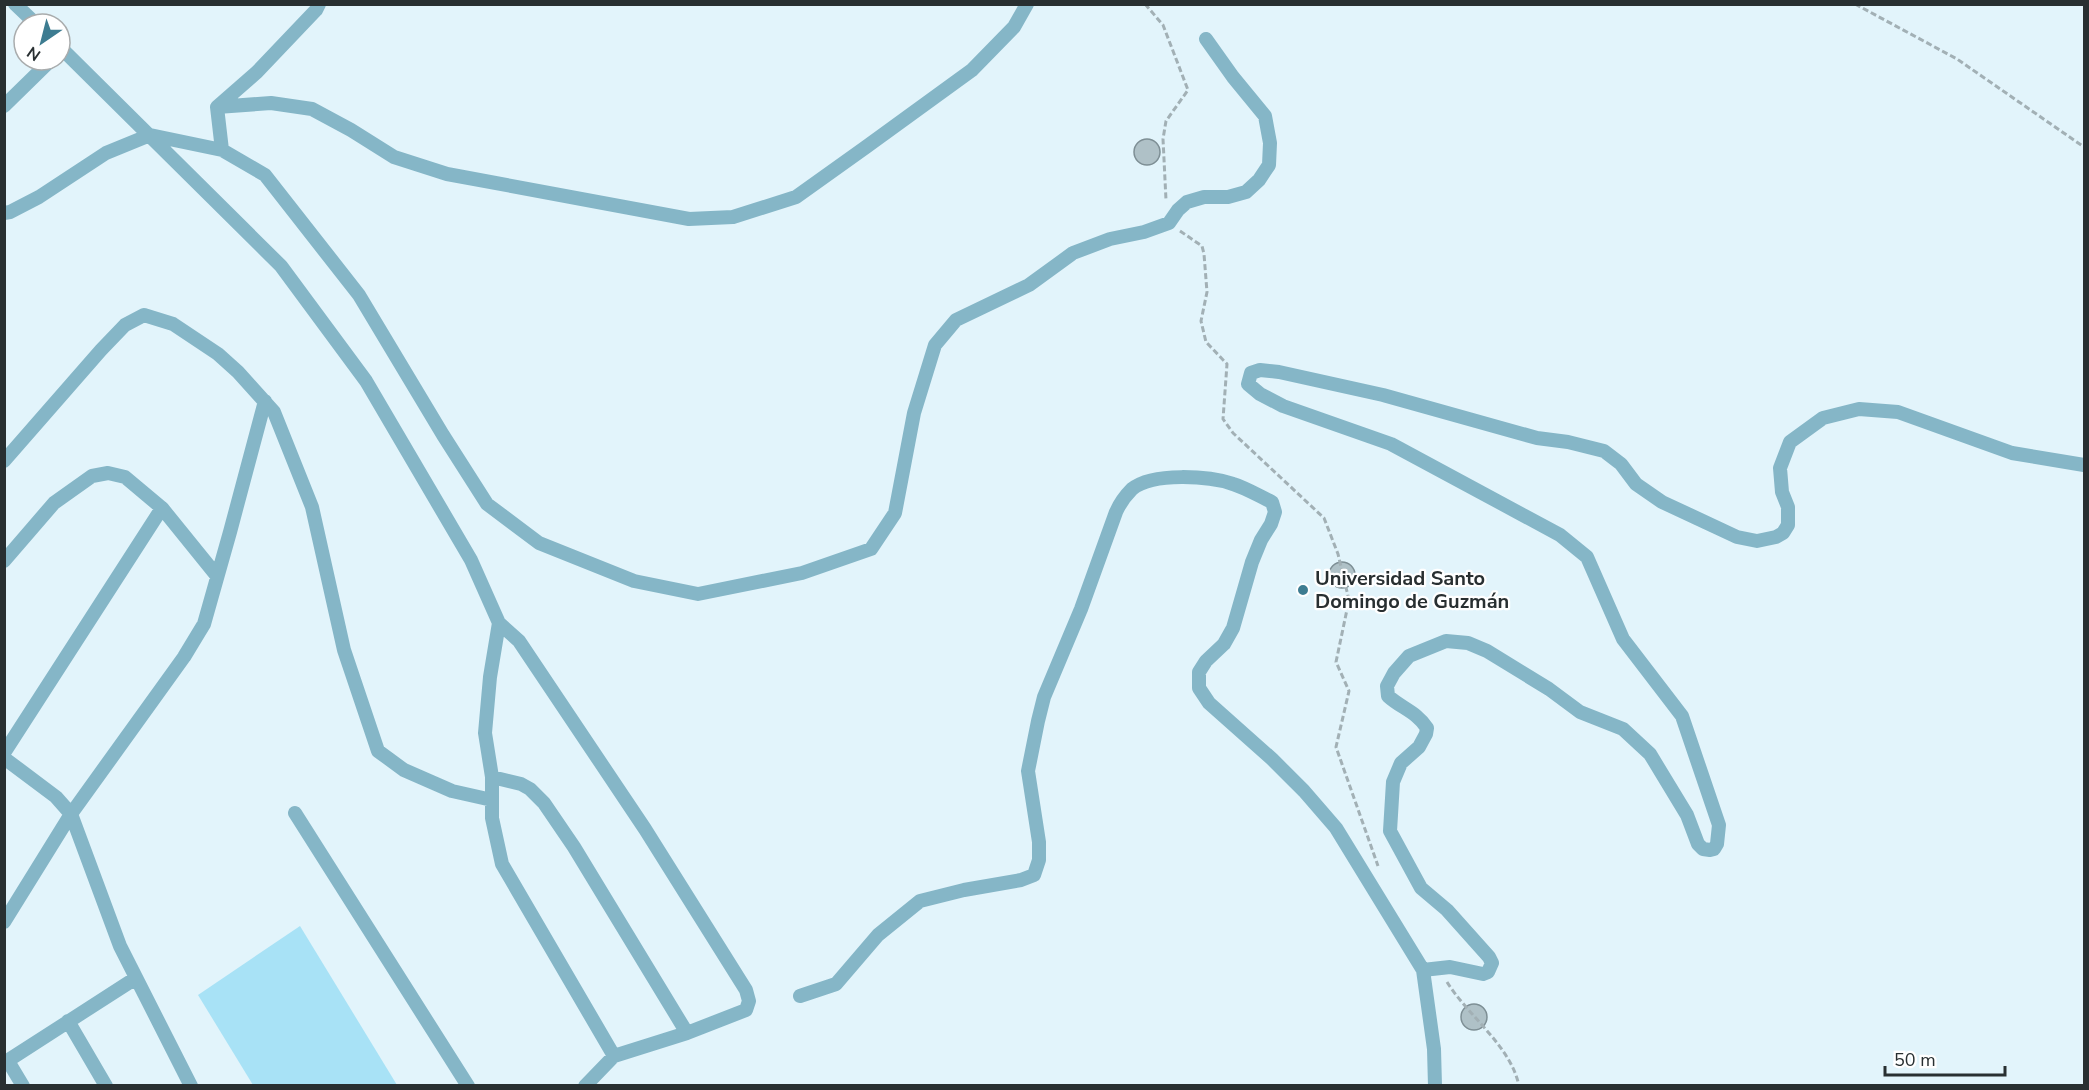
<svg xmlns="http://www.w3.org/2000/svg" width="2089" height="1090" font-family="'Nunito Sans',sans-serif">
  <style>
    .green { fill: #a8e2f6 }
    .building { fill: #afc1c7; stroke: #7e8f95; stroke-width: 1.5 }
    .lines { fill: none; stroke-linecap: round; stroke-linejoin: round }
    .path { stroke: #a2b0b5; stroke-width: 3; stroke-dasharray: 6 3; stroke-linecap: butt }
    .minor { stroke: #85b6c7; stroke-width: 14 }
    .poi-dot { fill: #3d7c91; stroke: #fff; stroke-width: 2 }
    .labels { text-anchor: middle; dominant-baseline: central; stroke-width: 4.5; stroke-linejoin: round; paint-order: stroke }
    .poi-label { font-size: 20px; font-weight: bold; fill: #282f31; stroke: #fff; text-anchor: start }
  </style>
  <rect width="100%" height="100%" fill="#e2f4fb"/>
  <path class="green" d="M 300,926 L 397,1085 L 253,1085 L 198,995 Z"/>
  <path class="building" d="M1134 152a13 13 0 1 1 26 0a13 13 0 1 1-26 0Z
    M1329 575a13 13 0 1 1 26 0a13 13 0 1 1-26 0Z
    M1461 1017a13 13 0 1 1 26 0a13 13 0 1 1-26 0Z"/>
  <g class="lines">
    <path class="path" d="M 1145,4 L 1163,25 L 1188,90 L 1166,121 L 1163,139 L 1166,200
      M 1855,4 L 1957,59 L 2084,147
      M 1180,231 L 1202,246 L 1204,254 L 1207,292 L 1201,321 L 1206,342 L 1227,364 L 1223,419 L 1233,433 L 1324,518 L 1338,554 L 1349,600 L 1336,662 L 1349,691 L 1336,747 L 1378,866
      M 1447,982 C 1468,1016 1511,1046 1519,1086"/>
    <path class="minor" d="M 15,4 L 36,24
      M 60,47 L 281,266 L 366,381 L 471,560 L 499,623 L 490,677 L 485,733 L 492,777 L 492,818 L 502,864 L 614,1056
      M 4,106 L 51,60
      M 217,107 L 257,72 L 316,10 L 319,4
      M 222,150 L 217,107 L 271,103 L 312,109 L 351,130 L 394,157 L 447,174 L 689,219 L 733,217 L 796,197 L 866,147 L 972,70 L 1014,27 L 1027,4
      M 4,213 L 10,212 L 39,197 L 106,153 L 150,135 L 222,150 L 265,175 L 359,295 L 443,435 L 487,504 L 539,543 L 634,581 L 698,594 L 802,573 L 871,549 L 895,513 L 914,413 L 935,345 L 956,320 L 1029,285 L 1073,253 L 1110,239 L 1144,232 L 1169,223 L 1178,210 L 1187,202 L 1204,197 L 1228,197 L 1246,192 L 1259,180 L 1269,165 L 1270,143 L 1265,116 L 1233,77 L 1206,39
      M 4,461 L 101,350 L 125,325 L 144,315 L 173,324 L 218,354 L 238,372 L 274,412 L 312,507 L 344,650 L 378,751 L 404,770 L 452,791 L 492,800
      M 4,561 L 54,503 L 92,476 L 108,473 L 125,477 L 162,508 L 217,576
      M 499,623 L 519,641 L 645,829 L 746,990 L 749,1001 L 746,1010 L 687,1033 L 614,1056 L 585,1086
      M 4,753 L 162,508
      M 4,758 L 56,797 L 71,814 L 120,946 L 191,1086
      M 492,777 L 521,784 L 530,789 L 544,803 L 574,847 L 687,1033
      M 295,813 L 468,1086
      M 4,922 L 71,814 L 184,657 L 204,624 L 230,532 L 265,401
      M 1423,970 L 1450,967 L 1483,974 L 1488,972 L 1492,963 L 1489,957 L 1447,910 L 1421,888 L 1390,831 L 1393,782 L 1401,763 L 1419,747 L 1426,734 L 1427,728 C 1417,712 1401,708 1388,696 L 1387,686 L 1394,673 L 1409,656 L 1446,641 L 1468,643 L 1487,651 L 1549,689 L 1580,712 L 1623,729 L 1650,754 L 1687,815 L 1698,844 L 1703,849 L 1710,850 L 1714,849 L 1717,844 L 1719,825 L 1682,716 L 1623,639 L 1587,557 L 1560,535 L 1391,444 L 1283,406 L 1260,394 L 1248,384 L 1251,373 L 1260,370 L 1279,372 L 1383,395 L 1537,438 L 1568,442 L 1604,451 L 1621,464 L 1636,484 L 1662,502 L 1737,537 L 1757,541 L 1776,537 L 1783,533 L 1788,525 L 1788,507 L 1782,492 L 1780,468 L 1790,442 L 1823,418 L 1859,409 L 1898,412 L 2012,453 L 2084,465
      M 800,996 L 836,984 L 878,935 L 920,901 L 964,890 L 1021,880 L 1034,875 L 1039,860 L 1039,842 L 1028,771 L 1038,721 L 1044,697 L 1081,609 L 1116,512 C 1120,503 1125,496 1132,489 C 1153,472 1209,476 1233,484 C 1246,488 1259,496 1272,502 L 1275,512 L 1271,524 L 1261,540 L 1252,562 L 1233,628 L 1224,644 L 1206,661 L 1199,672 L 1199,688 L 1209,703 L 1272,759 L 1304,791 L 1336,828 L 1423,970 L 1434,1049 L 1435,1086
      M 68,1021 L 106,1086
      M 8,1061 L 23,1086
      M 4,1063 L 136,978"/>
  </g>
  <circle class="poi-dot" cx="1303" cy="590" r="6"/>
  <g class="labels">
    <g class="poi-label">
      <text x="1315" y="578">Universidad Santo<tspan x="1315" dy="23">Domingo de Guzmán</tspan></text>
    </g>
  </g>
  <rect width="2089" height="1090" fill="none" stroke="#282f31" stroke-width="12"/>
  <g transform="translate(42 42) rotate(215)"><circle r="28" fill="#ffffff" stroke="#a9acad" stroke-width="1.5"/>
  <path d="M0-4.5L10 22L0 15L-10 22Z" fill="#3d7c91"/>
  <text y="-9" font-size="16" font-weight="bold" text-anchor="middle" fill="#282f31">N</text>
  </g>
  <path d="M1885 1066v9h120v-9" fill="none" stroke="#282f31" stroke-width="3"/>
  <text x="1894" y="1066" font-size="18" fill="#282f31" stroke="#ffffff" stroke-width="4.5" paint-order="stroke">50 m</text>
</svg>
